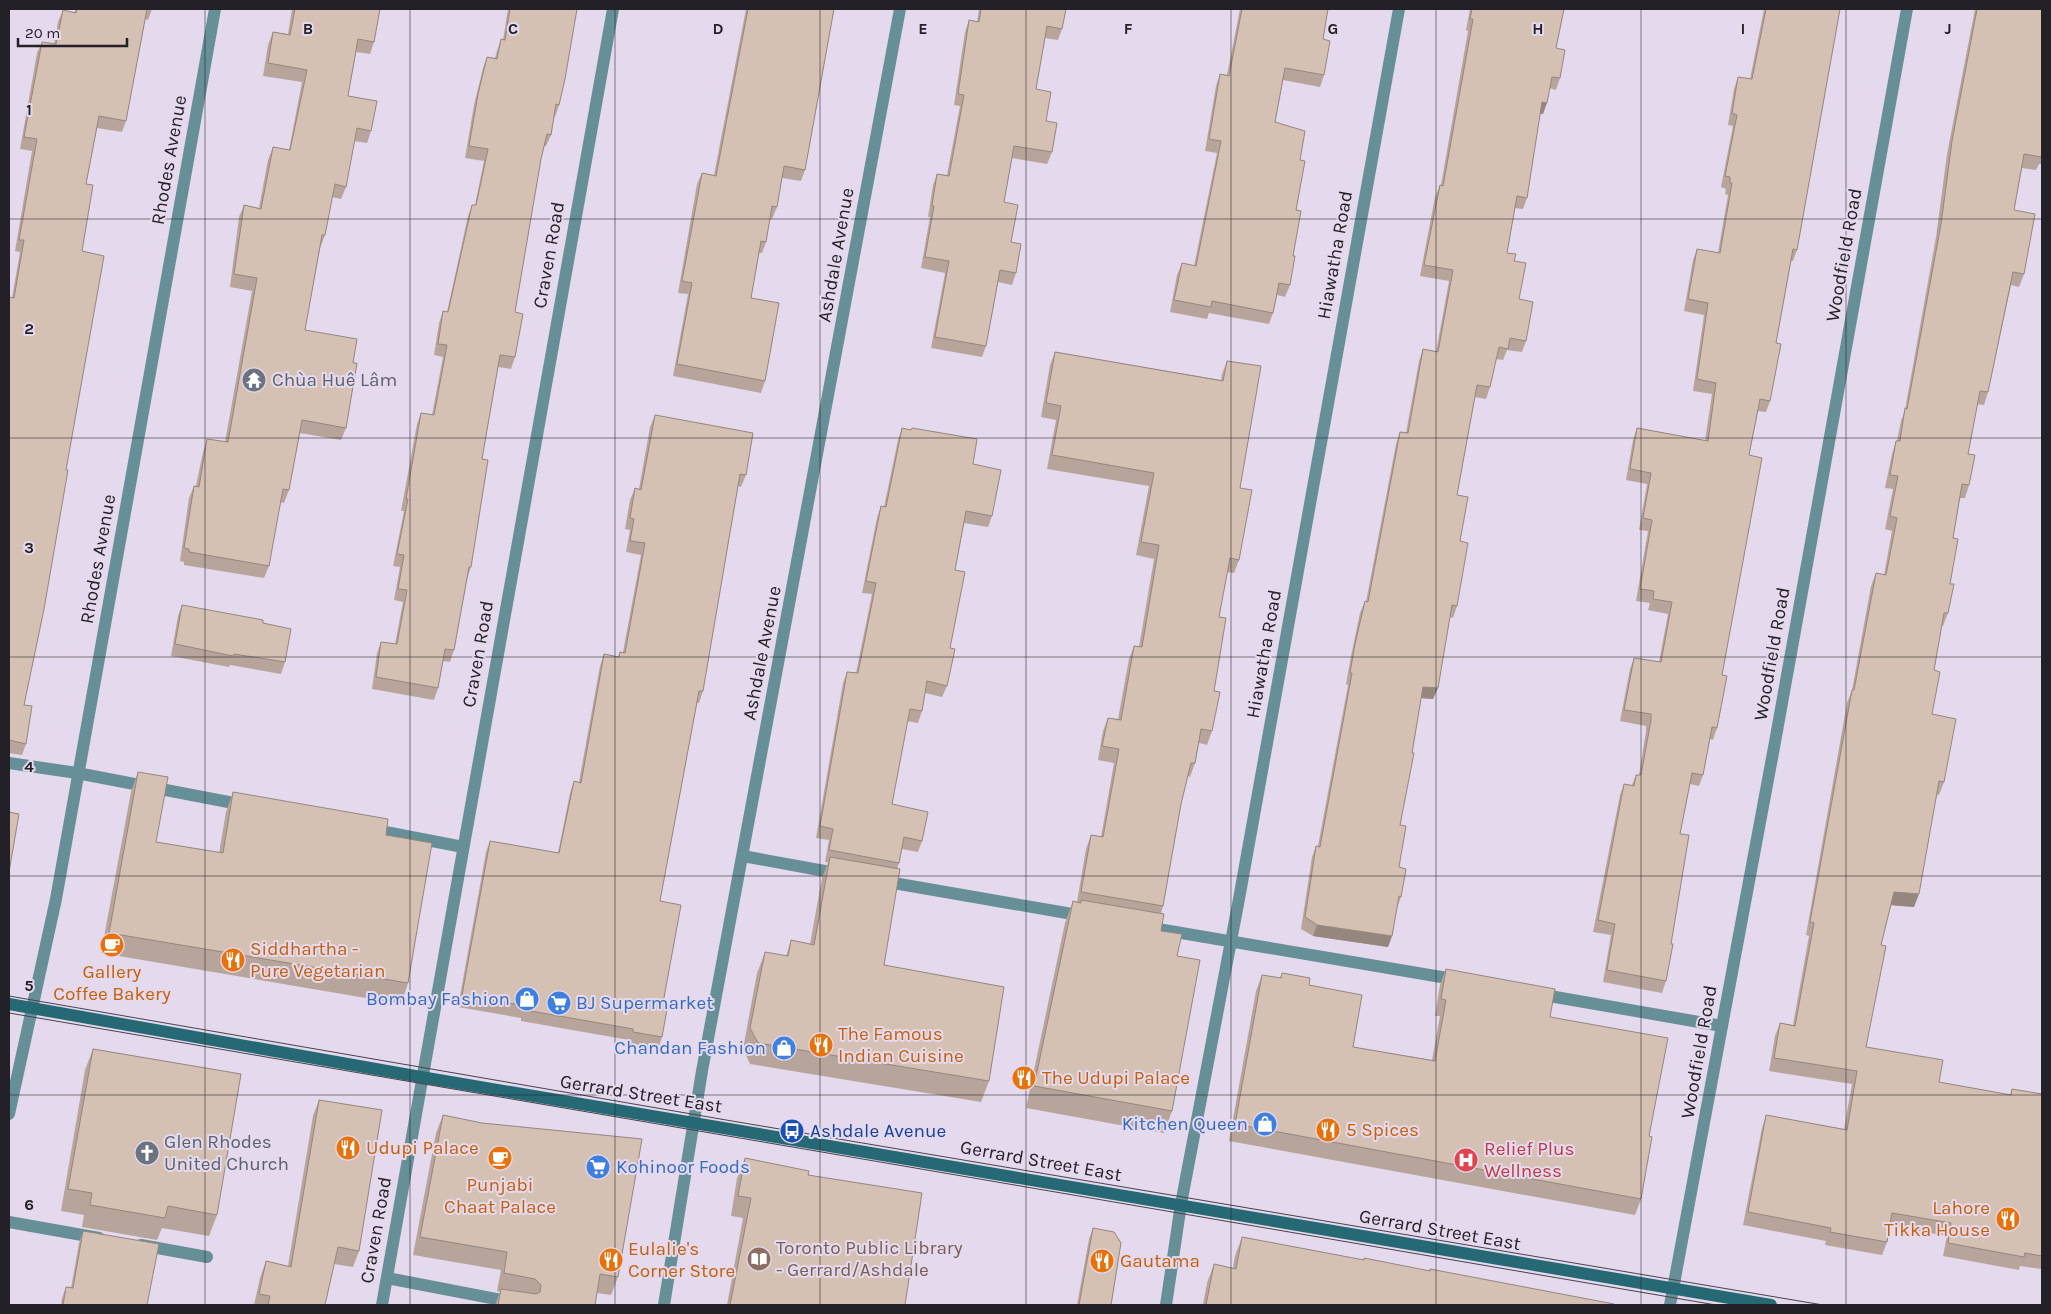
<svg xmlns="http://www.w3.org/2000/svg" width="2051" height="1314" font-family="Karla,sans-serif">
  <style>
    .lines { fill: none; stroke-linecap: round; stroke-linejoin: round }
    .lane { stroke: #678f97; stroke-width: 12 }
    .street { stroke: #678f97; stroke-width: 12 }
    .secondary { stroke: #266974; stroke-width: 12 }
    .tram { stroke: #47424b; stroke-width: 1 }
    .wall { fill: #b7a59b }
    .shaded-wall { fill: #95867e }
    .building { fill: #d5c0b4; stroke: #95867e }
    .grid { fill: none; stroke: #242027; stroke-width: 1; stroke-opacity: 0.55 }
    .labels { text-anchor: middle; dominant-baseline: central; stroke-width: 4; stroke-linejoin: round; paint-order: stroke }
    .street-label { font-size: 19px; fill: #242027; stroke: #e4d9ed }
    .worship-label { font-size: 19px; fill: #5b616d; stroke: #e4d9ed; text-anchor: start }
    .food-label { font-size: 19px; fill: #c56008; stroke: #e4d9ed; text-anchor: start }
    .shop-label { font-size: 19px; fill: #366cbe; stroke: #e4d9ed; text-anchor: end }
    .transit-label { font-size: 19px; fill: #164399; stroke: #e4d9ed; text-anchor: start }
    .health-label { font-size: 19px; fill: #be3a42; stroke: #e4d9ed; text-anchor: start }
    .education-label { font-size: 19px; fill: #785e54; stroke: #e4d9ed; text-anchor: start }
    .grid-label { font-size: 16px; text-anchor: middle; font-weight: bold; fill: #242027; stroke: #e4d9ed; stroke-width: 4; stroke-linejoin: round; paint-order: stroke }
  </style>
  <rect width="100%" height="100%" fill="#e4d9ed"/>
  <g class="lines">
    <path class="lane" d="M 9,763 L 77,773 L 244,805
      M 370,829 L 463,847
      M 743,856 L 841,874
      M 882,881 L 1084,916
      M 1146,927 L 1459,980
      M 1538,994 L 1722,1026
      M 9,1222 L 99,1238
      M 141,1245 L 207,1257
      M 387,1278 L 527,1305"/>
    <path class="street" d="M 9,1114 L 56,899 L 215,9
      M 382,1305 L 613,9
      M 664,1305 L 702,1071 L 900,9
      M 1166,1305 L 1181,1204 L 1239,899 L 1399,9
      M 1670,1305 L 1775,742 L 1907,9"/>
    <path class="secondary" d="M 9,1004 L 421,1077 L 1771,1305"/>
    <path class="tram" d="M 9,996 L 732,1121 L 1823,1305
      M 9,1013 L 1716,1305"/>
  </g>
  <path class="wall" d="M 76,9 L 152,9 L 148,20 L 145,19 L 126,121 L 122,132 L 97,128 L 86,184 L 82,251 L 24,705 L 26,744 L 22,755 L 9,753 L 9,297 L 12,298 L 20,252 L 15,251 L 32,151 L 20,149 L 37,53 L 42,42 L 54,44 L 58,22 L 63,10 L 74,13 Z
    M 292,9 L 380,9 L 374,42 L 370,54 L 356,52 L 348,96 L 371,131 L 367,143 L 354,141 L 346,187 L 341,199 L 332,197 L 325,235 L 320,248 L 305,330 L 353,363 L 346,428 L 341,440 L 300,433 L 289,490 L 284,503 L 280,502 L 269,566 L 264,578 L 184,565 L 184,562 L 180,561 L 189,498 L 194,486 L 196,486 L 203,452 L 207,439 L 225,442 L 252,291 L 230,287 L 239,217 L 244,205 L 259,208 L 268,160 L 273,147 L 289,150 L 302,82 L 263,76 L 268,45 L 273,32 L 288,34 Z
    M 508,9 L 577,9 L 559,105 L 555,117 L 554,116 L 551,135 L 546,146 L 544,146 L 541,159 L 515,312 L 515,357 L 511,369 L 498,367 L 482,459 L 471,567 L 467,579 L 454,650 L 450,662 L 443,661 L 438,688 L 434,700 L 372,689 L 377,653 L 381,642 L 395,644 L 403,602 L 394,600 L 400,567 L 393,566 L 404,511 L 401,511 L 417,424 L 421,413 L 432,415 L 443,357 L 434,355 L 439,323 L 443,311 L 447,312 L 468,216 L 472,205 L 475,205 L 484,161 L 465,158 L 474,105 L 483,68 L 487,57 L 495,58 L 497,51 L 501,39 L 503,40 Z
    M 746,9 L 834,9 L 805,170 L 801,181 L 782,178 L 777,207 L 772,219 L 770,218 L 766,242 L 762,253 L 759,253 L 751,298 L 765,381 L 761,393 L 673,376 L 688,294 L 678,293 L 697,184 L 702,173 L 714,175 Z
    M 979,9 L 1066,9 L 1062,29 L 1058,40 L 1045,38 L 1036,89 L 1046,121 L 1052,152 L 1047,164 L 1012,158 L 1004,202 L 1016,273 L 1012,285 L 998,282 L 986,346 L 982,357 L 931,348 L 945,273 L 921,268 L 930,217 L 928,217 L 933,185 L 937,174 L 947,175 L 960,106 L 954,105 L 965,32 L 969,20 L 977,22 Z
    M 1240,9 L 1328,9 L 1323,39 L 1324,75 L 1320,87 L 1283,80 L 1275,122 L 1300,160 L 1293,256 L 1290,285 L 1285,297 L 1277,295 L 1273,313 L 1269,324 L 1209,313 L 1207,319 L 1170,312 L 1177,275 L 1182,263 L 1194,266 L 1217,153 L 1205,151 L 1216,86 L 1220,74 L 1227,75 Z
    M 1470,9 L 1564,9 L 1556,48 L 1560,78 L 1556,90 L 1549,88 L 1543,114 L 1540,114 L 1527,198 L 1523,209 L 1515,208 L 1507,253 L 1514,261 L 1519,299 L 1526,341 L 1522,352 L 1507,350 L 1503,360 L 1496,359 L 1490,387 L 1486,399 L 1475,397 L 1457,495 L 1460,541 L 1457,606 L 1453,618 L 1450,617 L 1433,699 L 1421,698 L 1412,753 L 1400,825 L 1399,867 L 1401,897 L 1397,908 L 1392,936 L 1388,947 L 1313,936 L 1301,929 L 1312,857 L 1316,846 L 1318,846 L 1348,685 L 1346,684 L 1351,656 L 1360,613 L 1365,601 L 1366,602 L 1396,444 L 1400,432 L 1406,433 L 1419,361 L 1423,349 L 1436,352 L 1449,281 L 1420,276 L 1435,197 L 1440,185 L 1441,185 L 1468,31 L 1466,30 Z
    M 1764,9 L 1840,9 L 1797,250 L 1793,261 L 1791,261 L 1776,343 L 1770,401 L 1766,412 L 1758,411 L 1749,455 L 1722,675 L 1717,728 L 1713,740 L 1710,739 L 1703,775 L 1699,786 L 1690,784 L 1680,834 L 1671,944 L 1666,981 L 1662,993 L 1603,982 L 1611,935 L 1593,932 L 1620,795 L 1624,784 L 1632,785 L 1636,775 L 1639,775 L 1646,731 L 1646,726 L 1620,721 L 1630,669 L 1634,658 L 1659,662 L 1668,614 L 1648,610 L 1650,603 L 1636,601 L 1648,531 L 1639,530 L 1647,484 L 1626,480 L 1633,440 L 1637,428 L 1705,441 L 1712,394 L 1693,391 L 1704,315 L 1684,311 L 1693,260 L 1697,249 L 1718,253 L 1728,195 L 1725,194 L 1726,189 L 1721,187 L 1733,126 L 1728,125 L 1734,89 L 1738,77 L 1750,79 Z
    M 1975,9 L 2042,9 L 2042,164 L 2039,164 L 2036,170 L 2022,168 L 2014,210 L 2024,274 L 2019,287 L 2011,285 L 1988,392 L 1984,405 L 1977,404 L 1968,454 L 1969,485 L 1965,498 L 1960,498 L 1953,538 L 1948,613 L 1943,626 L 1942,626 L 1934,670 L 1932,714 L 1944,782 L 1939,795 L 1937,794 L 1914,907 L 1891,905 L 1881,945 L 1866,1047 L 1939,1082 L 2010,1095 L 2012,1089 L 2042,1094 L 2042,1269 L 2020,1266 L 2019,1270 L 1943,1256 L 1947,1236 L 1890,1226 L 1887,1242 L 1882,1255 L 1825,1245 L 1826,1241 L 1743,1225 L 1762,1128 L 1766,1115 L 1844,1129 L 1852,1084 L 1769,1071 L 1775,1036 L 1780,1023 L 1793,1025 L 1809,936 L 1806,935 L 1847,703 L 1852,690 L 1871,586 L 1876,573 L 1884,575 L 1892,531 L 1885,529 L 1893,489 L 1885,488 L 1892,454 L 1896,441 L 1897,441 L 1901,421 L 1905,410 L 1936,237 L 1947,154 Z
    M 1055,352 L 1221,380 L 1222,374 L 1227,361 L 1240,488 L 1239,560 L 1234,573 L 1227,572 L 1219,617 L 1214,691 L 1212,731 L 1207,745 L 1199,743 L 1195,763 L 1190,777 L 1188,776 L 1181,804 L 1163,906 L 1161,914 L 1161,931 L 1177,956 L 1172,1111 L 1164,1133 L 1026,1108 L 1065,923 L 1073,901 L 1077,902 L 1086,849 L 1091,835 L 1101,837 L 1114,763 L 1098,760 L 1103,731 L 1108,718 L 1118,719 L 1129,659 L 1134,646 L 1139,647 L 1154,559 L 1136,555 L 1149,486 L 1047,469 L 1056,420 L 1041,417 L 1050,365 Z
    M 655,415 L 746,475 L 741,487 L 738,486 L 703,691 L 699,703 L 697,703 L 660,901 L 663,1003 L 662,1037 L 658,1049 L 629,1043 L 629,1040 L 521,1021 L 521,1018 L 458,1007 L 486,852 L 490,841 L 558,853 L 570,793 L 574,781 L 579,782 L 600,666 L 604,654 L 618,657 L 620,652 L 623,652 L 641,555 L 626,552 L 630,530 L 625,529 L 630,500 L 635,488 L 639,489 L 650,427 Z
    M 902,428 L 973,464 L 992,516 L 988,527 L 964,523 L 955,570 L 950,648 L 947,686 L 942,697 L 925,693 L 922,711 L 918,723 L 907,721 L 892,804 L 922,841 L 918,852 L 902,849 L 899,863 L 897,869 L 884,965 L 989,1081 L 981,1102 L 750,1064 L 743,1049 L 757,973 L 765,952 L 786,956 L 791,940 L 810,944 L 822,878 L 828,862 L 825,862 L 829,840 L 816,838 L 843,683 L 847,672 L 856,673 L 872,594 L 862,593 L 877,518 L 881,506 L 884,507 L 898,440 Z
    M 182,605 L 263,623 L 285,662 L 281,674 L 230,665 L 229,667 L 171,656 L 178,616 Z
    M 138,772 L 156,842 L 219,853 L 226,812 L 233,792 L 386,835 L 408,983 L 401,1004 L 101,953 L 131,792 Z
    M 1446,969 L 1550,1017 L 1649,1136 L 1641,1199 L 1635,1215 L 1229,1141 L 1256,991 L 1262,975 L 1280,978 L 1282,973 L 1309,985 L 1353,1047 L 1432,1060 L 1440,1016 L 1435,1016 L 1440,985 Z
    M 93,1049 L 217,1215 L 209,1236 L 162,1228 L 157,1240 L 82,1227 L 84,1215 L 61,1211 L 85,1070 Z
    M 319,1100 L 359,1251 L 353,1267 L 334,1264 L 325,1305 L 254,1305 L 260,1278 L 266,1261 L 288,1266 L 313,1116 Z
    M 443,1115 L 618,1277 L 611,1295 L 597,1293 L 595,1305 L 495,1305 L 500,1292 L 497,1291 L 501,1270 L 413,1255 L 436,1133 Z
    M 745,1158 L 808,1175 L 905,1305 L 727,1305 L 743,1218 L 731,1216 L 737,1178 Z
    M 1093,1228 L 1111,1305 L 1077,1305 L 1089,1239 Z
    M 83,1231 L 147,1305 L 61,1305 L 62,1298 L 66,1287 L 71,1288 L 79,1243 Z
    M 1242,1237 L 1363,1260 L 1430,1271 L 1430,1269 L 1614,1305 L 1203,1305 L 1207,1283 L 1214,1264 L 1233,1268 L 1235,1256 Z"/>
  <path class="shaded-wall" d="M 1542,102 L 1547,103 L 1543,114 L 1538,114 Z
    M 1423,687 L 1438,688 L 1433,699 L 1419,698 Z
    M 1894,892 L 1919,894 L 1914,907 L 1889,905 Z
    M 1317,925 L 1392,936 L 1388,947 L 1313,936 Z"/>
  <path class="building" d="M 77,9 L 147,9 L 126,121 L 99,116 L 86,184 L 93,185 L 82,251 L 104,256 L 66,470 L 68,470 L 44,609 L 24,705 L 32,706 L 26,744 L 9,740 L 9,297 L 14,298 L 24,240 L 19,240 L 37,139 L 24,137 L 42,42 L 56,44 L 63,10 L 76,13 Z
    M 295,9 L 380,9 L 374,42 L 358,39 L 348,96 L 377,101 L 371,131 L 357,128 L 346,187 L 335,184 L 325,235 L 322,235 L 305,330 L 357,339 L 353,363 L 357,363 L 346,428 L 302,420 L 289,490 L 283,489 L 269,566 L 189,552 L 189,549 L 184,548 L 194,486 L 199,487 L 207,439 L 228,442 L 257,278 L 234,274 L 244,205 L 261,209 L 273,147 L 290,150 L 307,70 L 268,63 L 273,32 L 290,35 Z
    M 510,9 L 577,9 L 565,79 L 559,105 L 556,104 L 551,135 L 547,134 L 541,159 L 515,312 L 523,314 L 515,357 L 500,355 L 482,459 L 488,460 L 471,567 L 469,567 L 454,650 L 445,649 L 438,688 L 376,677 L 381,642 L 397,644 L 407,590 L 398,589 L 404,555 L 397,554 L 408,499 L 406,499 L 421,413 L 434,415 L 447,345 L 438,344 L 443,311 L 448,312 L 472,205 L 476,205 L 488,149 L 469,146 L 478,94 L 487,57 L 497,59 L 501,39 L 505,40 Z
    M 748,9 L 834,9 L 805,170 L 784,166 L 777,207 L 772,206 L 766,242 L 761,241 L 751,298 L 779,303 L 765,381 L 677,364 L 692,283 L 682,281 L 702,173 L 716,176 Z
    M 981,9 L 1066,9 L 1062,29 L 1047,26 L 1036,89 L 1051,92 L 1046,121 L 1057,123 L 1052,152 L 1014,146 L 1004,202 L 1018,205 L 1011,242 L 1021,244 L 1016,273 L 1000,270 L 986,346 L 935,337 L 949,261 L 925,257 L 934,206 L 932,205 L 937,174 L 949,176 L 964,95 L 958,94 L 969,20 L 979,22 Z
    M 1242,9 L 1328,9 L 1323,39 L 1330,41 L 1324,75 L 1285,68 L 1275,122 L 1305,131 L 1300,160 L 1305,161 L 1296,210 L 1301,211 L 1293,256 L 1295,256 L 1290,285 L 1279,283 L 1273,313 L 1212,301 L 1211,307 L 1174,300 L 1182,263 L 1196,266 L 1221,141 L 1209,139 L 1220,74 L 1229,76 Z
    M 1472,9 L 1564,9 L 1556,48 L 1565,50 L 1560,78 L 1552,77 L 1547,103 L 1542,102 L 1527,198 L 1517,196 L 1507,253 L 1516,254 L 1514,261 L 1526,263 L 1519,299 L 1533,302 L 1526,341 L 1510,338 L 1508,349 L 1499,347 L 1490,387 L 1477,385 L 1457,495 L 1468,497 L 1460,541 L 1468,543 L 1457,606 L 1452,605 L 1438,688 L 1423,687 L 1412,753 L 1414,753 L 1400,825 L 1406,826 L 1399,867 L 1406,869 L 1401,897 L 1399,896 L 1392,936 L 1317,925 L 1305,917 L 1316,846 L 1320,847 L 1352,673 L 1350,673 L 1355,644 L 1365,601 L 1368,602 L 1400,432 L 1408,433 L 1423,349 L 1438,352 L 1453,270 L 1424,265 L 1440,185 L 1443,186 L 1473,19 L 1470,19 Z
    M 1766,9 L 1840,9 L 1797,250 L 1793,249 L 1776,343 L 1781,344 L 1770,401 L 1760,399 L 1749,455 L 1762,458 L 1722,675 L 1727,676 L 1717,728 L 1712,727 L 1703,775 L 1692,773 L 1680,834 L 1689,835 L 1671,944 L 1673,944 L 1666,981 L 1607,970 L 1615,924 L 1598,920 L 1624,784 L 1634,786 L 1636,775 L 1641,775 L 1651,720 L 1651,714 L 1624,710 L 1634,658 L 1661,662 L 1672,602 L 1653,599 L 1654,591 L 1640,589 L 1652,520 L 1643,518 L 1651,473 L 1630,469 L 1637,428 L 1708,441 L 1716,383 L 1697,379 L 1708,303 L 1688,299 L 1697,249 L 1720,253 L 1732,183 L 1730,183 L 1730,177 L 1725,176 L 1737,115 L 1732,113 L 1738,77 L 1752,79 Z
    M 1977,9 L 2042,9 L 2042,152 L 2041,157 L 2024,154 L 2014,210 L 2035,214 L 2024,274 L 2013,272 L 1988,392 L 1980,391 L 1968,454 L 1975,455 L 1969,485 L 1962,484 L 1953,538 L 1958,539 L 1950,584 L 1954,584 L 1948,613 L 1944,613 L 1934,670 L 1940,672 L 1932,714 L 1956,719 L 1944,782 L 1939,781 L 1919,894 L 1894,892 L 1881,945 L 1886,946 L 1866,1047 L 1943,1060 L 1939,1082 L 2011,1095 L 2012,1089 L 2042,1094 L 2042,1256 L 2025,1253 L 2024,1257 L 1948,1243 L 1951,1223 L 1892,1213 L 1887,1242 L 1830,1232 L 1831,1228 L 1748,1212 L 1766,1115 L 1847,1130 L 1857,1071 L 1774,1058 L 1780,1023 L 1795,1026 L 1814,923 L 1810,922 L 1852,690 L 1854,690 L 1876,573 L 1886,575 L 1897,518 L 1890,516 L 1898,476 L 1890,475 L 1896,441 L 1900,441 L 1905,408 L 1907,409 L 1941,224 L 1952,141 Z
    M 1055,352 L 1223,381 L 1227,361 L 1261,366 L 1240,488 L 1252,490 L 1239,560 L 1230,558 L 1219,617 L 1226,618 L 1214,691 L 1220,692 L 1212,731 L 1201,729 L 1195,763 L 1191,763 L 1181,804 L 1163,906 L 1081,892 L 1091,835 L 1103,837 L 1119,749 L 1102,746 L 1108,718 L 1121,720 L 1134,646 L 1142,647 L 1159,545 L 1141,542 L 1154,473 L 1052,455 L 1061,406 L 1046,403 Z
    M 655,415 L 753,433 L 746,475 L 740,474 L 703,691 L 699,691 L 660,901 L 681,905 L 663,1003 L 668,1004 L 662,1037 L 633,1032 L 633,1029 L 525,1010 L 526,1006 L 462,995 L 490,841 L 559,853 L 574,781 L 581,783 L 604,654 L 619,657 L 620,652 L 625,653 L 645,543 L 630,541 L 634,519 L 630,518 L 635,488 L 641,490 Z
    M 902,428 L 911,430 L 912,428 L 977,439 L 973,464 L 1001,470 L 992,516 L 966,511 L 955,570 L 965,572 L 950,648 L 955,649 L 947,686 L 927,681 L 922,711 L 910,709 L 892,804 L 928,812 L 922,841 L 904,837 L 899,863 L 829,850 L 833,829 L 820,826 L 847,672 L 858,673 L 876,583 L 866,581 L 881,506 L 886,507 Z
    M 182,605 L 263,620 L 263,623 L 291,629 L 285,662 L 234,654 L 233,656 L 175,644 Z
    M 138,772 L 168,777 L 156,842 L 223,853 L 233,792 L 388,819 L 386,835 L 432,843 L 408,983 L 109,933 Z
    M 9,812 L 19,814 L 9,872 Z
    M 830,857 L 900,869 L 884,965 L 1004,987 L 989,1081 L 758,1043 L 750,1028 L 765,952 L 788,956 L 791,940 L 814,945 Z
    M 1081,900 L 1164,914 L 1161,931 L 1182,934 L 1177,956 L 1200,960 L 1172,1111 L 1034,1086 L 1073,901 L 1081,903 Z
    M 1446,969 L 1555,989 L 1550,1017 L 1668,1038 L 1649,1136 L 1652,1137 L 1641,1199 L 1235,1124 L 1262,975 L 1281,978 L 1282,973 L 1310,978 L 1309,985 L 1362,995 L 1353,1047 L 1435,1061 L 1446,1000 L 1441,999 Z
    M 93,1049 L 241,1074 L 217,1215 L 168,1206 L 165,1218 L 90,1205 L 92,1193 L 68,1189 Z
    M 319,1100 L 382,1110 L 359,1251 L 338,1247 L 325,1305 L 268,1305 L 270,1296 L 259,1294 L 266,1261 L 291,1267 Z
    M 443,1115 L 482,1123 L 642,1139 L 618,1277 L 600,1274 L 595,1305 L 498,1305 L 501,1289 L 536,1294 L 540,1292 L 541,1285 L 535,1279 L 504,1273 L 507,1252 L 420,1237 Z
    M 745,1158 L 809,1171 L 808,1175 L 922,1193 L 905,1305 L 730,1305 L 751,1198 L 738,1196 Z
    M 1093,1228 L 1114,1232 L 1121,1243 L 1111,1305 L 1079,1305 Z
    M 83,1231 L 159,1244 L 147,1305 L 63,1305 L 66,1287 L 73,1288 Z
    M 1242,1237 L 1364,1260 L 1364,1258 L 1430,1271 L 1430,1269 L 1614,1304 L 1614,1305 L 1206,1305 L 1214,1264 L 1236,1269 Z"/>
  <path class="grid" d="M 205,9 L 205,1305M 410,9 L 410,1305M 615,9 L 615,1305M 820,9 L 820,1305M 1026,9 L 1026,1305M 1231,9 L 1231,1305M 1436,9 L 1436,1305M 1641,9 L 1641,1305M 1846,9 L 1846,1305M 9,219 L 2042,219M 9,438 L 2042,438M 9,657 L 2042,657M 9,876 L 2042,876M 9,1095 L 2042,1095"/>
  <defs>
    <symbol id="temple-disc" viewBox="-11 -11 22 22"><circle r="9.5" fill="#6b7280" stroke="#e4d9ed"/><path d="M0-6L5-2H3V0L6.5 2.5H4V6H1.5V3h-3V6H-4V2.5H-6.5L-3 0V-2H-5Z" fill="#fff"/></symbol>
    <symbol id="cafe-disc" viewBox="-11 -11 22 22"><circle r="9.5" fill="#e8710a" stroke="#e4d9ed"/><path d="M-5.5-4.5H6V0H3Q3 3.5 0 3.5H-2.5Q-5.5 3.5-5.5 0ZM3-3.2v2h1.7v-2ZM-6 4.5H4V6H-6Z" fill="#fff"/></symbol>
    <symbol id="restaurant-disc" viewBox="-11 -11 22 22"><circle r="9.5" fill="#e8710a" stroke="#e4d9ed"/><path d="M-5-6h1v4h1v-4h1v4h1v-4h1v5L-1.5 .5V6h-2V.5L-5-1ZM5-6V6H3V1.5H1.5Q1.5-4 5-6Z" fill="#fff"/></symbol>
    <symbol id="shop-disc" viewBox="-11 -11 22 22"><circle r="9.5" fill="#3f7fe0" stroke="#e4d9ed"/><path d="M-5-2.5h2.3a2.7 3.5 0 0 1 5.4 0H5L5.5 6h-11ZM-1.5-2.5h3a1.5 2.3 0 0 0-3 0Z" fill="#fff"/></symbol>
    <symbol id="supermarket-disc" viewBox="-11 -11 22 22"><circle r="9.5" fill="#3f7fe0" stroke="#e4d9ed"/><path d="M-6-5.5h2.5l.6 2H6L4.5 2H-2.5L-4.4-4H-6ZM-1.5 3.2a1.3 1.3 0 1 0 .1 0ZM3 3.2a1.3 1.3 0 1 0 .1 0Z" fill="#fff"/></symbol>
    <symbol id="bus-disc" viewBox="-11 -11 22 22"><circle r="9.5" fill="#1a4fb4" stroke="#e4d9ed"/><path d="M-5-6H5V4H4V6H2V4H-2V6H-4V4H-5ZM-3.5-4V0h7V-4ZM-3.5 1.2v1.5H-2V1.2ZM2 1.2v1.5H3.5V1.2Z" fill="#fff"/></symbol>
    <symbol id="church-disc" viewBox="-11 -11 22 22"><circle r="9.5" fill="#6b7280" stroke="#e4d9ed"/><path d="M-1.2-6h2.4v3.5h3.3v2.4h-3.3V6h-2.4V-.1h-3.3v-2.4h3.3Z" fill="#fff"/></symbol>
    <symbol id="hospital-disc" viewBox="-11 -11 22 22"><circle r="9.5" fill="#e0444e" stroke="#e4d9ed"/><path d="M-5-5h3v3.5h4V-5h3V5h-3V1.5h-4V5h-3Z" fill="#fff"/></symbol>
    <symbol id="library-disc" viewBox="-11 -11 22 22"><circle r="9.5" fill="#8d6e63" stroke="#e4d9ed"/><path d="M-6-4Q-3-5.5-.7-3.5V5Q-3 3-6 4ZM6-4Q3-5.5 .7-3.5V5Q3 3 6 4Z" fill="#fff"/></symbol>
  </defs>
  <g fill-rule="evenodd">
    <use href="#temple-disc" x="240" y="366" width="28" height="28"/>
    <use href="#cafe-disc" x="98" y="931" width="28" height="28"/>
    <use href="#restaurant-disc" x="219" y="946" width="28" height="28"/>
    <use href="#shop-disc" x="513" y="985" width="28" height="28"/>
    <use href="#supermarket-disc" x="545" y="989" width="28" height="28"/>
    <use href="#restaurant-disc" x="807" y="1031" width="28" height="28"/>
    <use href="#shop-disc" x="770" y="1034" width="28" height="28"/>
    <use href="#restaurant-disc" x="1010" y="1064" width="28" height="28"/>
    <use href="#shop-disc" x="1251" y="1110" width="28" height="28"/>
    <use href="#restaurant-disc" x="1314" y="1116" width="28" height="28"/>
    <use href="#bus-disc" x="778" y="1117" width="28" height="28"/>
    <use href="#restaurant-disc" x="334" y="1134" width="28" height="28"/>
    <use href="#church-disc" x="133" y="1139" width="28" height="28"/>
    <use href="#cafe-disc" x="486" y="1144" width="28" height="28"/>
    <use href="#hospital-disc" x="1452" y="1146" width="28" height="28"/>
    <use href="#supermarket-disc" x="584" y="1153" width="28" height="28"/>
    <use href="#restaurant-disc" x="1994" y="1205" width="28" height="28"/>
    <use href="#library-disc" x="745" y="1245" width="28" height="28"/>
    <use href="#restaurant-disc" x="597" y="1246" width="28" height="28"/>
    <use href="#restaurant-disc" x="1088" y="1247" width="28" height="28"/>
  </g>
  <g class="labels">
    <g class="street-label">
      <text transform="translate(169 160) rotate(-80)">Rhodes Avenue</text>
      <text transform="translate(549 255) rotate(-80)">Craven Road</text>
      <text transform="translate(836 255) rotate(-80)">Ashdale Avenue</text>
      <text transform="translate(1335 255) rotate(-80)">Hiawatha Road</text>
      <text transform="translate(1844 255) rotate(-80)">Woodfield Road</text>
      <text transform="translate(98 559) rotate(-80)">Rhodes Avenue</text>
      <text transform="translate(762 653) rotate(-79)">Ashdale Avenue</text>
      <text transform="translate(478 654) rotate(-80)">Craven Road</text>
      <text transform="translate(1264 654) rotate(-80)">Hiawatha Road</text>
      <text transform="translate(1772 654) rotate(-80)">Woodfield Road</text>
      <text transform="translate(1699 1052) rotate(-80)">Woodfield Road</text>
      <text transform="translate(641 1094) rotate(9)">Gerrard Street East</text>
      <text transform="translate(1041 1161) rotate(10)">Gerrard Street East</text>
      <text transform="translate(376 1230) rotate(-80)">Craven Road</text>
      <text transform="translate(1440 1230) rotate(10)">Gerrard Street East</text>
    </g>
    <g class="worship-label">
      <text x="272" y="380">Chùa Huê Lâm</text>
      <text x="164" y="1142">Glen Rhodes<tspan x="164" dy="22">United Church</tspan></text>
    </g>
    <g class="food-label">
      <text x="250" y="949">Siddhartha -<tspan x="250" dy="22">Pure Vegetarian</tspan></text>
      <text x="112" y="972" text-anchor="middle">Gallery<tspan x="112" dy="22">Coffee Bakery</tspan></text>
      <text x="838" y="1034">The Famous<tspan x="838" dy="22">Indian Cuisine</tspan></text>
      <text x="1042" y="1078">The Udupi Palace</text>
      <text x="1346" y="1130">5 Spices</text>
      <text x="366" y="1148">Udupi Palace</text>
      <text x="500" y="1185" text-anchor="middle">Punjabi<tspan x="500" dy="22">Chaat Palace</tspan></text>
      <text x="1990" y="1208" text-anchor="end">Lahore<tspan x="1990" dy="22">Tikka House</tspan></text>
      <text x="628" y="1249">Eulalie's<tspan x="628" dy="22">Corner Store</tspan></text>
      <text x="1120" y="1261">Gautama</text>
    </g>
    <g class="shop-label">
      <text x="510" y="999">Bombay Fashion</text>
      <text x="576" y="1003" text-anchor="start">BJ Supermarket</text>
      <text x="766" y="1048">Chandan Fashion</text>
      <text x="1248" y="1124">Kitchen Queen</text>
      <text x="616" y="1167" text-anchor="start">Kohinoor Foods</text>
    </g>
    <g class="transit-label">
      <text x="810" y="1131">Ashdale Avenue</text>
    </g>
    <g class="health-label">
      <text x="1484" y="1149">Relief Plus<tspan x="1484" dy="22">Wellness</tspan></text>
    </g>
    <g class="education-label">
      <text x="776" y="1248">Toronto Public Library<tspan x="776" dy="22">- Gerrard/Ashdale</tspan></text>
    </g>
  </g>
  <g class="grid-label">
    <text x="308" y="34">B</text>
    <text x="513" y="34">C</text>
    <text x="718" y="34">D</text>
    <text x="923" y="34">E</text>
    <text x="1128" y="34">F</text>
    <text x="1333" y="34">G</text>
    <text x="1538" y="34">H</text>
    <text x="1743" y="34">I</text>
    <text x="1948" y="34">J</text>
    <text x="29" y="115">1</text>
    <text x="29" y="334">2</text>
    <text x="29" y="553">3</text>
    <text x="29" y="772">4</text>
    <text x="29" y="991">5</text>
    <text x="29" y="1210">6</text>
  </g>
  <rect width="2051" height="1314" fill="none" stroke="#242027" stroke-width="20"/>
  <path d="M18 38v8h109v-8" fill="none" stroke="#242027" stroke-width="2.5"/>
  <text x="25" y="38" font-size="15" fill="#242027" stroke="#e4d9ed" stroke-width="4" paint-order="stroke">20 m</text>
</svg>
